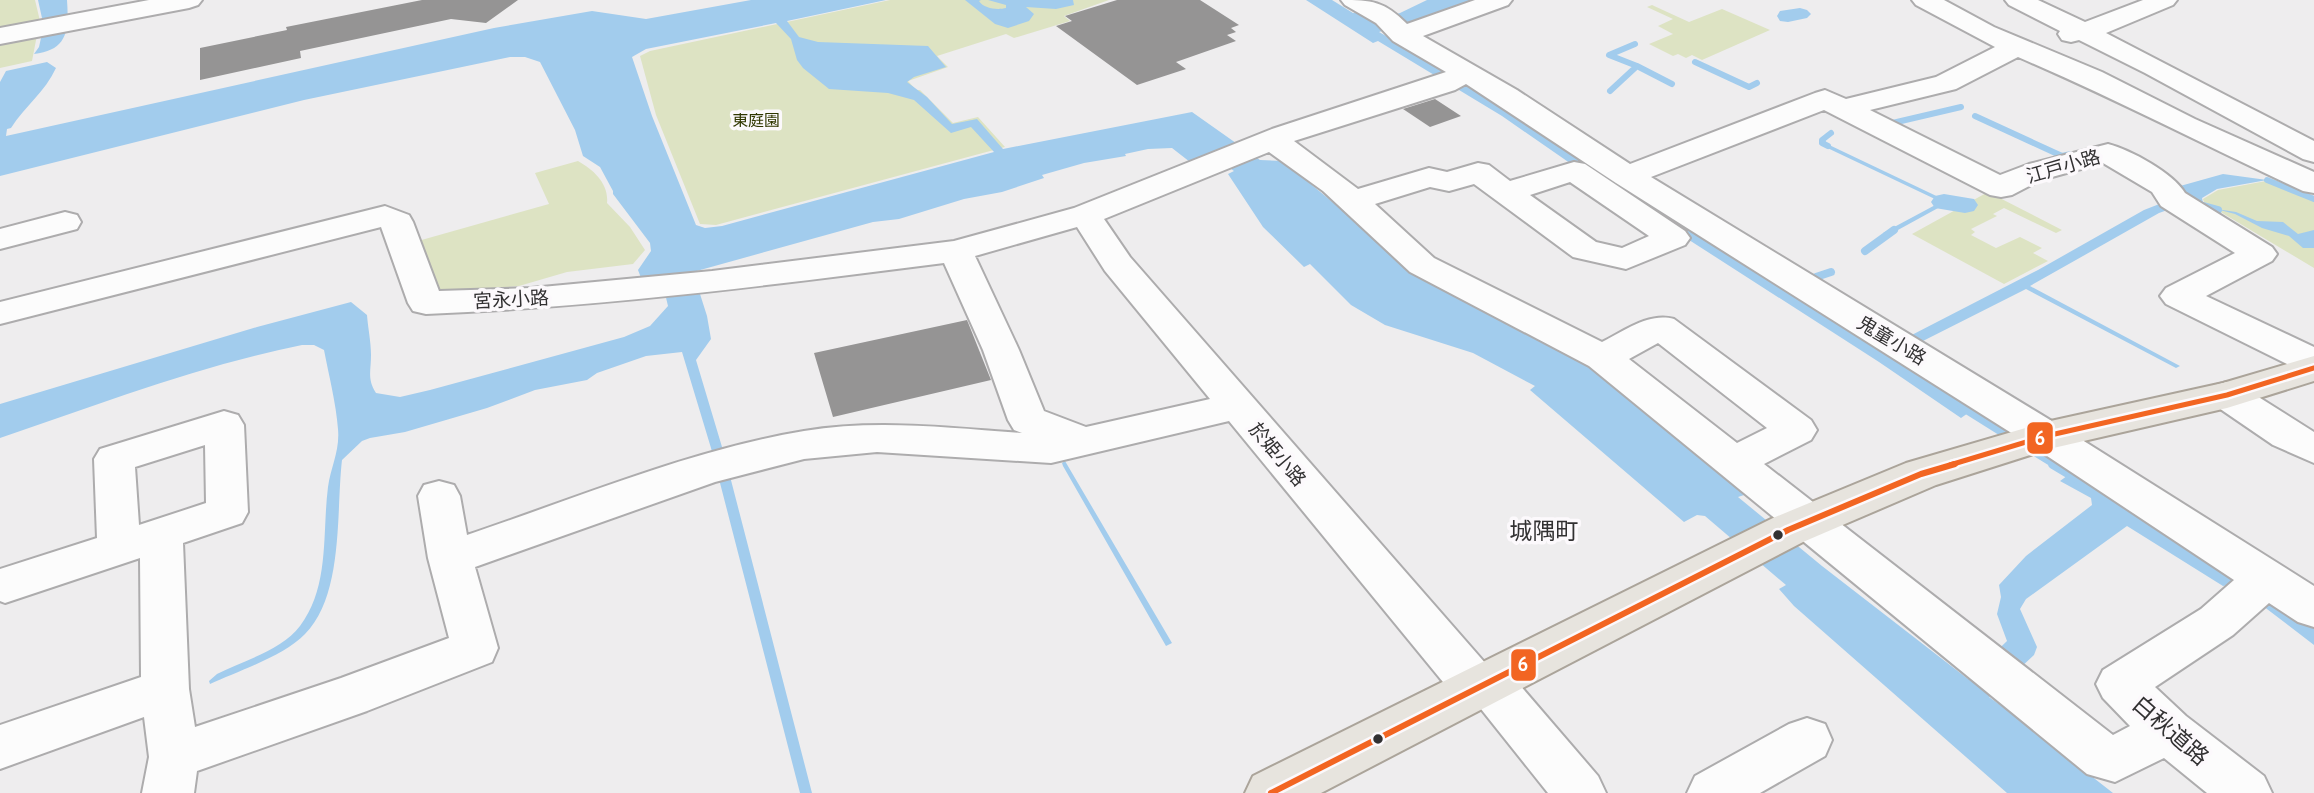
<svg xmlns="http://www.w3.org/2000/svg" width="2314" height="793" font-family="'PT Sans','Noto Sans JP',sans-serif">
  <style>
    .green { fill: #dde3c3 }
    .water { fill: #a2cced; fill-rule: evenodd }
    .lines { fill: none; stroke-linecap: round; stroke-linejoin: round }
    .stream-far2 { stroke: #a2cced; stroke-width: 6 }
    .stream-far1 { stroke: #a2cced; stroke-width: 8 }
    .stream { stroke: #a2cced; stroke-width: 10 }
    .canal { fill: #a2cced; fill-rule: evenodd }
    .building { fill: #959494 }
    .minor-casing { stroke: #adacad; stroke-width: 4 }
    .major-casing { stroke: #aba49a; stroke-width: 4 }
    .minor { fill: #fcfcfc; fill-rule: evenodd }
    .major { fill: #e7e4de; fill-rule: evenodd }
    .bus-1-far1-casing { stroke: #fcf9fc; stroke-width: 10 }
    .bus-1-casing { stroke: #fcf9fc; stroke-width: 11 }
    .bus-1-far1 { stroke: #f26522; stroke-width: 5 }
    .bus-1 { stroke: #f26522; stroke-width: 6 }
    .bus-dot { fill: #323132; stroke: #fcf9fc; stroke-width: 2.5 }
    .labels { text-anchor: middle; dominant-baseline: central; stroke-width: 7; stroke-linejoin: round; paint-order: stroke }
    .far-park-label { font-size: 16px; fill: #303701; stroke: #fcf9fc }
    .street-label { font-size: 19px; fill: #323132; stroke: #fcf9fc }
    .quarter-label { font-size: 23px; fill: #323132; stroke: #fcf9fc }
    .near-street-label { font-size: 23px; fill: #323132; stroke: #fcf9fc }
    .line-badge { stroke: #fcf9fc; stroke-width: 2.5 }
    .badge-label { font-size: 19px; text-anchor: middle; font-weight: bold; fill: #fff }
  </style>
  <rect width="100%" height="100%" fill="#eeedee"/>
  <path class="green" d="M 0,0 L 35,0 L 40,21 L 0,29 Z
    M 890,0 L 1109,0 L 1064,16 L 1070,21 L 1014,38 L 1006,34 L 937,56 L 948,67 L 908,81 L 916,90 L 920,90 L 953,123 L 978,117 L 1005,147 L 716,225 L 700,224 L 656,115 L 640,56 L 650,51 Z
    M 1652,5 L 1689,22 L 1722,9 L 1770,30 L 1702,60 L 1692,55 L 1686,58 L 1678,54 L 1673,56 L 1649,44 L 1673,34 L 1658,26 L 1673,19 L 1647,7 Z
    M 37,35 L 32,61 L 0,68 L 0,42 Z
    M 578,161 C 594,170 609,184 607,203 L 630,227 L 645,250 L 633,264 L 567,272 L 519,286 L 460,292 L 438,289 L 418,241 L 549,204 L 535,173 Z
    M 2266,181 L 2280,184 L 2314,200 L 2314,268 L 2204,202 L 2203,199 L 2218,190 Z
    M 1988,192 L 2062,230 L 2056,233 L 2004,208 L 1993,214 L 1997,216 L 1971,229 L 1975,232 L 1971,235 L 1996,248 L 2020,237 L 2042,248 L 2033,253 L 2048,261 L 2004,284 L 1912,234 Z"/>
  <path class="water" d="M 38,0 L 67,0 C 69,30 68,50 34,54 L 39,47 L 45,20 L 42,18 Z
    M 751,0 L 886,0 L 787,21 L 799,37 L 818,42 L 928,46 L 946,67 L 914,77 L 907,82 L 927,97 L 952,124 L 977,119 L 1003,149 L 1192,112 L 1260,160 L 1283,161 L 1430,283 L 1583,361 L 1750,493 L 1738,497 L 1822,566 L 1968,679 L 2007,641 L 1997,614 L 2001,597 L 1999,585 L 2026,556 L 2092,505 L 2091,498 L 2060,481 L 2078,468 L 2314,613 L 2314,645 L 2263,606 L 2229,585 L 2223,586 L 2127,526 L 2026,599 L 2020,609 L 2037,647 L 2034,655 L 1989,697 C 2032,727 2071,761 2113,793 L 2007,793 L 1794,606 L 1779,589 L 1786,585 L 1705,516 L 1697,515 L 1684,522 L 1530,390 L 1535,386 L 1473,353 L 1385,325 L 1351,305 L 1310,264 L 1304,267 L 1263,227 L 1228,174 L 1234,171 L 1210,154 L 1190,162 L 1172,148 L 1148,149 L 1125,154 L 1126,156 L 1084,163 L 1042,175 L 1044,178 L 1002,192 L 964,199 L 899,219 L 873,222 L 693,272 L 707,316 L 711,339 L 696,360 L 725,457 L 812,793 L 800,793 L 711,448 L 682,352 L 646,356 L 597,373 L 587,380 L 535,390 L 487,408 L 405,432 L 370,438 L 362,441 L 342,460 C 336,511 344,595 305,634 C 284,656 238,671 210,684 L 209,681 L 217,674 C 243,661 282,650 300,626 C 330,586 322,534 328,487 C 331,466 340,451 338,429 C 336,403 329,376 324,350 L 314,345 L 302,345 C 198,366 100,404 0,438 L 0,404 L 257,327 L 351,302 L 367,315 C 368,328 371,342 371,355 C 371,371 367,379 376,393 L 400,397 L 430,390 L 624,337 L 650,326 L 668,306 L 662,281 L 643,283 L 638,270 L 651,251 L 650,243 L 613,194 L 613,191 L 600,167 L 583,156 L 575,130 L 540,62 L 525,57 L 510,57 L 304,100 L 0,176 L 0,82 L 6,71 L 47,62 L 56,68 C 45,92 25,106 11,128 L 7,129 L 6,136 L 494,28 L 592,11 L 646,19 ZM 776,23 L 791,39 L 797,60 L 803,68 L 829,89 L 888,93 L 914,100 L 951,133 L 971,127 L 994,152 L 722,226 L 705,228 L 696,225 L 652,116 L 632,57 L 646,49 Z
    M 965,0 L 981,0 L 979,1 C 984,9 998,10 1006,8 L 1006,5 L 988,0 L 1073,0 L 1074,5 L 1056,9 L 1026,7 L 1034,14 L 1029,21 L 1008,28 L 995,24 Z
    M 1306,0 L 1332,0 L 1353,13 L 1357,12 L 1374,21 L 1400,13 L 1427,0 L 1474,0 L 1379,32 L 1457,76 L 1981,404 L 1961,418 L 1879,362 L 1577,168 L 1502,116 L 1378,41 L 1373,43 Z
    M 1822,138 L 1826,141 L 1825,143 L 1949,202 L 1887,236 L 1883,233 L 1939,203 L 1937,200 L 1819,144 Z
    M 2223,174 L 2267,180 L 2217,189 L 2202,198 L 2203,203 L 2197,203 L 2173,188 Z
    M 2167,201 L 2176,207 L 2159,213 L 2030,286 L 2180,366 L 2176,368 L 2026,289 L 1913,346 L 1904,339 L 2038,270 L 2144,210 Z
    M 2216,209 L 2236,212 L 2257,221 L 2283,222 L 2298,234 L 2314,230 L 2314,248 L 2303,248 L 2289,236 L 2262,228 L 2235,214 Z
    M 1065,461 L 1172,643 L 1166,646 L 1063,466 L 1062,463 Z"/>
  <g class="lines">
    <path class="stream-far2" d="M 1695,62 L 1749,87 L 1757,83
      M 1637,66 L 1672,84
      M 1610,91 L 1637,66 L 1609,55 L 1635,44
      M 1975,116 L 2062,156 L 2071,154
      M 1884,125 L 1961,107
      M 1828,146 L 1822,143 L 1822,140 L 1831,133
      M 2267,180 L 2314,199
      M 2200,205 L 2203,206"/>
    <path class="stream-far1" d="M 2200,205 L 2218,210
      M 1865,251 L 1894,230
      M 1816,277 L 1831,272
      M 1962,407 L 2013,439
      M 2028,448 L 2056,465"/>
    <path class="stream" d="M 2053,464 L 2078,479"/>
    <path class="canal" d="M 1800,8 L 1807,10 L 1811,14 L 1807,18 L 1788,22 L 1780,21 L 1777,16 L 1780,11 Z
      M 1944,194 L 1974,199 L 1978,205 L 1974,211 L 1965,213 L 1935,208 L 1931,202 L 1935,196 Z"/>
  </g>
  <path class="building" d="M 422,0 L 518,0 L 486,23 L 451,19 L 300,51 L 301,58 L 200,80 L 200,48 L 287,30 L 286,27 Z
    M 1117,0 L 1200,0 L 1239,25 L 1231,28 L 1236,32 L 1227,35 L 1236,41 L 1176,62 L 1186,69 L 1137,85 L 1056,26 L 1072,21 L 1065,16 Z
    M 1435,99 L 1461,116 L 1430,127 L 1403,109 Z
    M 967,320 L 991,380 L 833,417 L 814,353 Z"/>
  <g class="lines">
    <defs>
      <path id="minor" d="M 149,0 L 202,0 L 198,5 L 189,8 L 0,44 L 0,28 Z
        M 1341,0 C 1372,0 1384,1 1407,24 L 1475,0 L 1512,0 L 1508,5 L 1423,36 L 1517,90 L 1630,164 L 1815,93 L 1825,90 L 1846,99 L 1936,77 L 1995,47 L 1916,5 L 1912,0 L 1944,0 L 1994,27 L 2102,72 L 2195,119 L 2314,172 L 2314,193 L 2303,191 C 2208,147 2114,98 2018,57 L 1956,89 L 1870,110 L 2000,175 L 2029,164 L 2108,144 C 2131,150 2173,173 2185,193 L 2272,247 L 2277,254 L 2272,261 L 2206,296 L 2314,347 L 2314,374 L 2301,371 L 2166,304 L 2160,296 L 2166,288 L 2235,253 L 2161,206 L 2152,192 L 2103,163 L 2041,180 L 2012,195 L 2001,197 L 1990,195 L 1824,110 L 1651,177 L 2060,426 L 2314,586 L 2314,627 L 2298,622 L 2269,603 L 2233,635 L 2155,687 L 2186,716 L 2264,776 L 2272,793 L 2207,793 L 2164,758 L 2115,782 L 2087,774 L 1589,366 L 1410,272 L 1323,191 L 1269,152 L 1104,219 L 1130,257 L 1486,664 L 1506,669 L 1598,776 L 1606,793 L 1548,793 L 1481,709 L 1461,704 L 1229,421 L 1051,463 L 877,452 L 804,459 L 715,482 L 475,567 L 498,648 L 492,662 L 367,711 L 197,771 L 194,793 L 142,793 L 149,757 L 144,717 L 0,769 L 0,725 L 141,677 L 140,558 L 5,603 L 0,601 L 0,569 L 97,538 L 94,459 L 100,449 L 224,411 L 238,415 L 244,425 L 248,512 L 242,523 L 183,543 L 189,689 L 195,727 L 341,678 L 449,638 L 428,558 L 418,496 L 424,485 L 439,481 L 454,485 L 460,496 L 467,535 C 574,499 693,449 804,431 C 876,419 950,428 1022,433 L 1014,430 L 1008,420 L 983,350 L 944,263 C 772,285 600,307 426,314 L 413,311 L 408,303 L 381,227 L 0,324 L 0,302 L 385,206 L 409,215 L 413,222 L 439,291 L 531,288 L 712,271 L 954,241 L 1074,208 L 1272,129 L 1446,72 L 1393,41 L 1376,23 L 1345,5 ZM 1466,84 L 1616,183 L 2032,446 L 2234,580 L 2201,609 L 2103,670 L 2096,684 L 2103,698 L 2130,726 L 2113,735 L 1764,464 L 1811,440 L 1817,430 L 1811,420 L 1674,319 C 1649,312 1624,331 1602,342 L 1434,258 L 1375,204 L 1430,187 L 1449,191 L 1474,184 L 1573,257 L 1626,269 L 1685,245 L 1690,238 L 1685,231 L 1585,164 L 1574,162 L 1510,181 L 1489,165 L 1478,163 L 1447,172 L 1429,168 L 1358,189 L 1294,141 L 1455,90 ZM 1570,182 L 1649,236 L 1622,248 L 1596,242 L 1530,195 ZM 1077,227 L 1105,271 L 1210,399 L 1086,427 L 1044,411 L 1019,350 L 975,256 ZM 1658,343 L 1767,428 L 1737,443 L 1629,359 ZM 205,445 L 206,503 L 139,525 L 135,467 Z
        M 2005,0 L 2038,0 L 2085,22 L 2143,0 L 2177,0 L 2173,5 L 2106,33 L 2314,141 L 2314,162 L 2303,159 L 2145,73 L 2079,40 L 2071,42 L 2062,40 L 2058,34 L 2060,31 L 2009,5 Z
        M 65,212 L 77,215 L 81,222 L 77,229 L 0,249 L 0,229 Z
        M 2227,382 L 2241,386 L 2314,432 L 2314,463 L 2273,445 L 2213,404 L 2208,395 L 2213,386 Z
        M 1807,718 L 1825,724 L 1832,740 L 1825,756 L 1760,793 L 1687,793 L 1695,776 L 1789,724 Z"/>
      <path id="major" d="M 2314,356 L 2314,381 L 2227,408 L 2049,449 L 1936,485 L 1803,542 L 1321,793 L 1245,793 L 1253,776 L 1773,518 L 1906,463 L 2046,422 L 2223,383 Z"/>
    </defs>
    <use href="#minor" class="minor-casing"/>
    <use href="#major" class="major-casing"/>
    <use href="#minor" class="minor"/>
    <use href="#major" class="major"/>
    <defs>
      <path id="bus-1-far1" d="M 1950,465 L 2046,436 L 2227,395 L 2314,368"/>
      <path id="bus-1" d="M 1271,793 L 1788,530 L 1921,474 L 1955,464"/>
    </defs>
    <use href="#bus-1-far1" class="bus-1-far1-casing"/>
    <use href="#bus-1" class="bus-1-casing"/>
    <use href="#bus-1-far1" class="bus-1-far1"/>
    <use href="#bus-1" class="bus-1"/>
  </g>
  <g class="bus-dot">
    <circle cx="1778" cy="535" r="6"/>
    <circle cx="1378" cy="739" r="6"/>
  </g>
  <g class="labels">
    <g class="far-park-label">
      <text x="756" y="120">東庭園</text>
    </g>
    <g class="street-label">
      <text transform="translate(2063 166) rotate(-16)">江戸小路</text>
      <text transform="translate(511 299) rotate(-3)">宮永小路</text>
      <text transform="translate(1892 340) rotate(31)">鬼童小路</text>
      <text transform="translate(1278 454) rotate(50)">於姫小路</text>
    </g>
    <g class="quarter-label">
      <text x="1544" y="530">城隅町</text>
    </g>
    <g class="near-street-label">
      <text transform="translate(2171 730) rotate(41)">白秋道路</text>
    </g>
  </g>
  <g class="line-badge">
    <rect x="2026" y="421" width="28" height="34" rx="7" fill="#f26522"/>
    <rect x="1510" y="648" width="27" height="34" rx="7" fill="#f26522"/>
  </g>
  <g class="badge-label">
    <text x="2040" y="445">6</text>
    <text x="1523" y="671">6</text>
  </g>
</svg>
